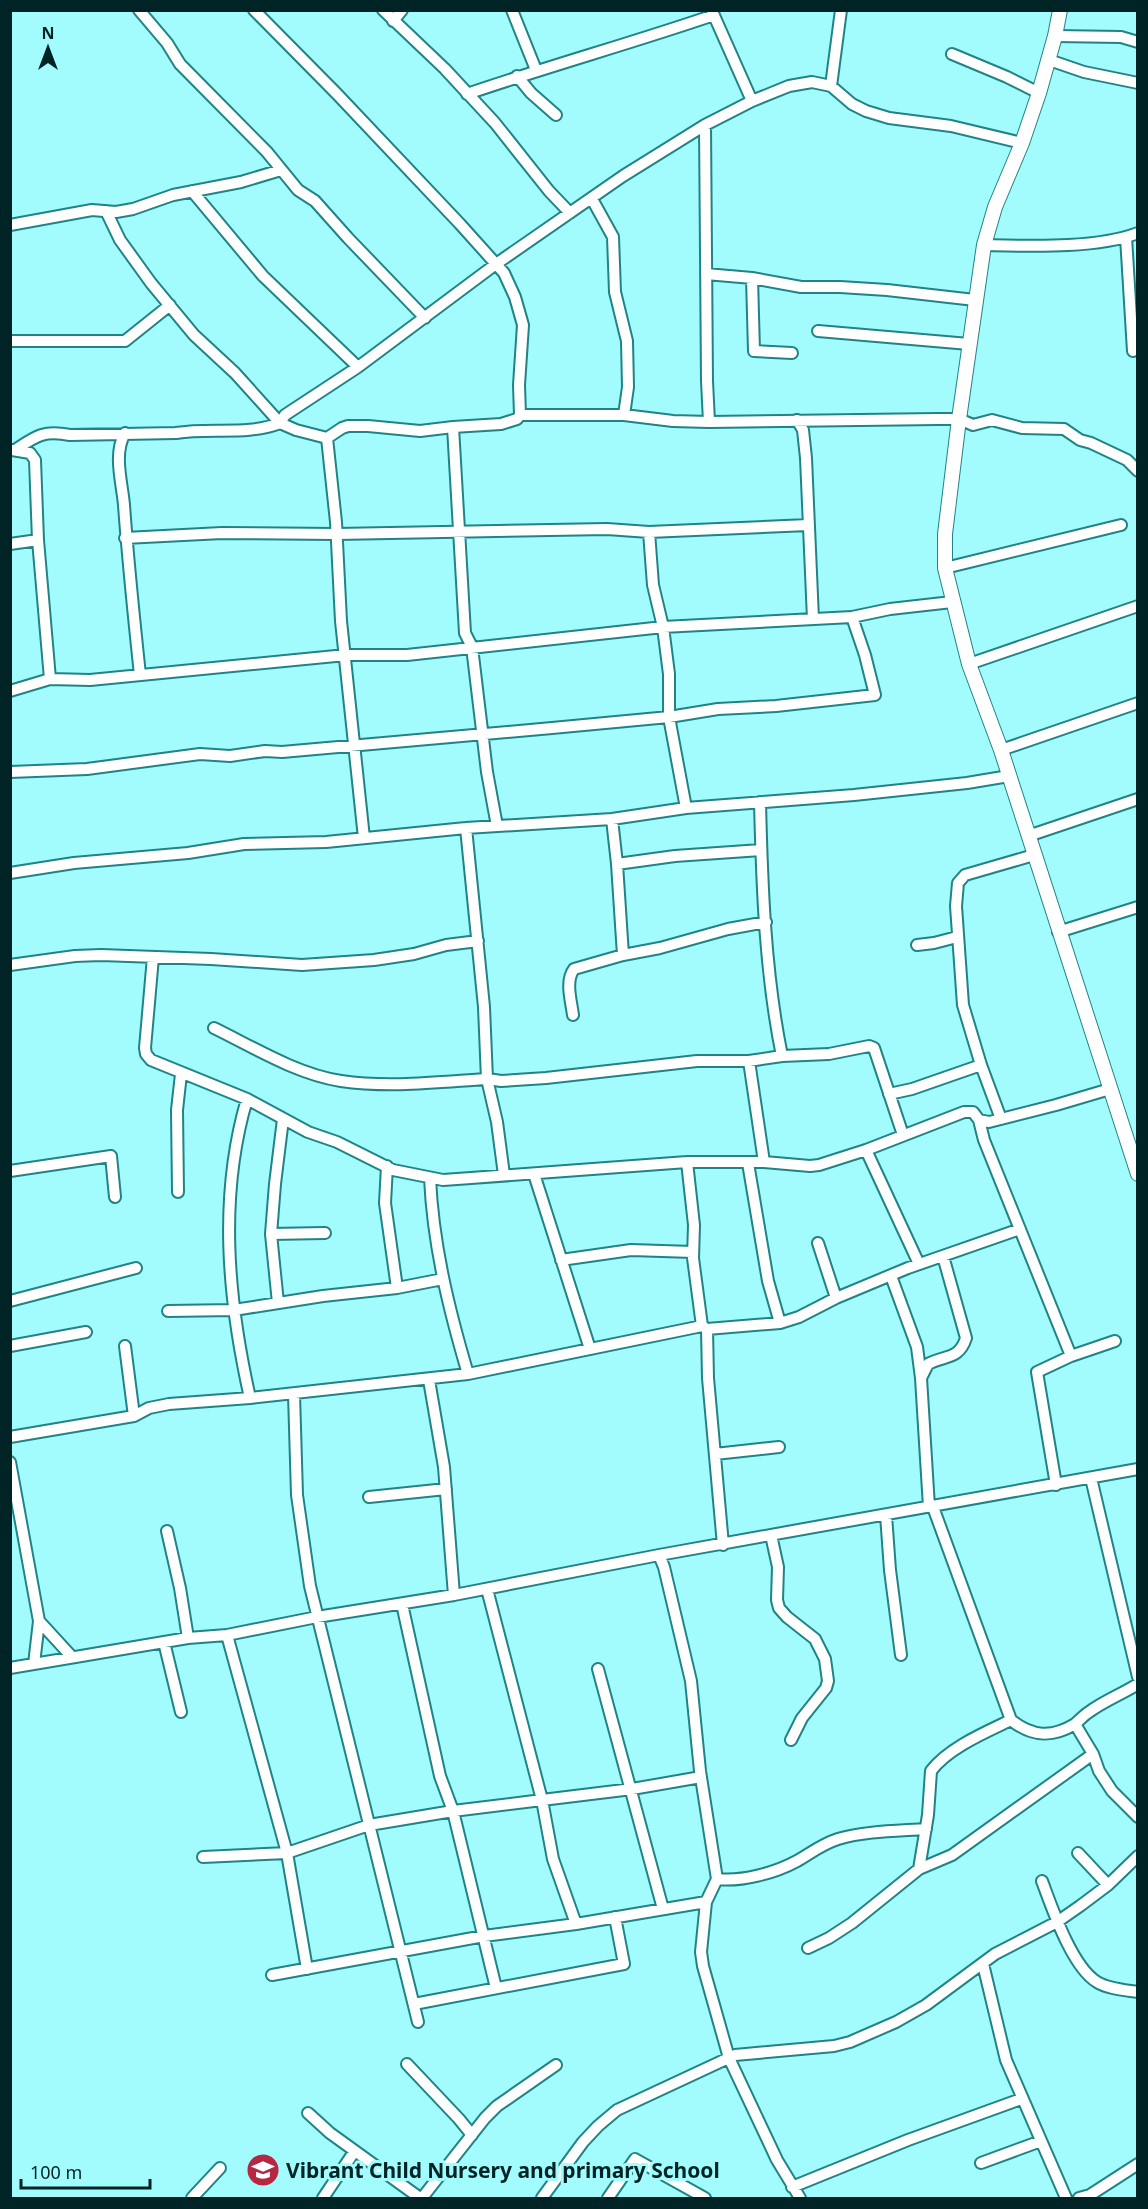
<svg xmlns="http://www.w3.org/2000/svg" width="1148" height="2209" font-family="'Noto Sans',sans-serif">
  <style>
    .lines { fill: none; stroke-linecap: round; stroke-linejoin: round }
    .minor-casing { stroke: #218385; stroke-width: 14 }
    .tertiary-casing { stroke: #218385; stroke-width: 16 }
    .minor { stroke: #fff; stroke-width: 10 }
    .tertiary { stroke: #fff; stroke-width: 14 }
    .labels { text-anchor: middle; dominant-baseline: central; stroke-width: 6; stroke-linejoin: round; paint-order: stroke }
    .poi-label { font-size: 21px; font-weight: bold; fill: #002425; stroke: #a2fcfd; text-anchor: start }
  </style>
  <rect width="100%" height="100%" fill="#a2fcfd"/>
  <g class="lines">
    <defs>
      <path id="minor" d="M 139,10 L 167,43 L 180,64 L 267,152 L 298,190 L 315,201 L 348,238 L 425,318
        M 254,10 L 337,94 L 460,224 L 504,273 L 515,297 L 523,325 L 519,385 L 520,415
        M 383,10 L 445,69 L 495,123 L 549,191 L 570,213
        M 512,10 L 536,70
        M 712,11 L 752,101
        M 393,21 L 402,10
        M 1055,36 L 1121,37 L 1138,42
        M 952,54 L 1007,77 L 1039,93
        M 1049,60 L 1084,72 L 1138,83
        M 517,76 L 531,93 L 556,115
        M 831,86 L 841,10
        M 467,94 C 549,66 632,43 714,15
        M 705,125 L 707,381 L 709,422
        M 192,191 L 263,276 L 358,367
        M 592,199 L 613,237 L 615,292 L 627,341 L 628,387 L 624,415
        M 106,211 L 120,240 L 151,283 L 194,335 L 235,373 L 280,423 L 285,415 L 358,367 L 496,264 L 623,176 L 705,125 L 752,101 L 789,86 L 812,82 L 831,86 L 852,104 L 866,111 L 889,118 L 951,126 L 1022,143
        M 10,225 L 92,210 L 116,212 L 133,209 L 173,195 L 241,182 L 281,170
        M 1126,237 L 1133,351
        M 984,245 C 1029,246 1096,249 1138,233
        M 706,274 L 752,278 L 801,287 L 840,287 L 887,290 L 975,300
        M 752,278 L 754,351 L 792,353
        M 818,331 L 969,344
        M 10,341 L 125,341 L 170,305
        M 797,420 L 803,430 L 806,458 L 813,619
        M 453,427 L 465,633 L 472,647 L 487,772 L 497,826
        M 125,433 C 113,454 122,482 124,505 C 128,562 134,618 140,675
        M 327,438 L 342,428 L 348,426 L 368,426 L 420,431 L 453,427 L 501,424 L 517,419 L 520,415 L 624,415 L 673,421 L 709,422 L 938,419 L 959,419 L 973,425 L 992,420 L 1022,428 L 1064,429 L 1080,440 L 1091,443 L 1127,460 L 1138,471
        M 327,438 L 336,522 L 341,621 L 364,838
        M 12,450 L 30,453 L 35,460 L 38,540 L 50,679
        M 15,450 C 36,436 43,430 70,435 L 176,433 C 210,427 247,436 280,423 L 296,430 L 327,438
        M 649,532 L 653,585 L 663,627 L 669,674 L 669,717 L 686,808
        M 125,538 L 222,533 L 337,534 L 607,529 L 649,532 L 808,525
        M 10,544 L 38,540
        M 945,568 L 1121,525
        M 969,664 L 1138,606
        M 10,691 L 50,679 L 90,680 L 346,655 L 407,655 L 663,627 L 852,617 L 890,609 L 952,602
        M 1001,750 L 1138,703
        M 10,772 L 87,769 L 200,754 L 230,756 L 265,751 L 282,752 L 552,728 L 669,717 L 718,709 L 776,706 L 875,695 L 865,655 L 852,617
        M 760,802 C 762,886 765,973 782,1056
        M 612,819 L 617,864 L 623,955
        M 466,828 L 484,1007 L 487,1079 L 497,1122 L 504,1175
        M 1028,836 L 1138,799
        M 617,864 L 675,856 L 761,850
        M 10,873 L 74,863 L 188,853 L 244,844 L 326,842 L 466,828 L 612,819 L 686,808 L 854,795 L 967,783 L 1009,776
        M 1058,932 L 1138,907
        M 917,945 L 934,943 L 957,937
        M 153,957 L 145,1048 L 146,1054 L 151,1060 L 247,1099 L 308,1132 L 337,1142 L 393,1170 L 443,1180 L 471,1178 L 687,1162 L 764,1162 L 810,1166 L 819,1165 L 866,1150 L 964,1112 L 973,1112 L 979,1120 L 989,1122 L 1056,1105 L 1110,1089
        M 10,965 L 75,956 L 101,955 L 211,959 L 302,965 L 374,960 L 414,954 L 446,945 L 478,941
        M 573,1015 C 571,1000 565,981 574,969 L 623,955 L 660,948 L 728,929 L 766,922
        M 214,1028 C 253,1047 296,1074 341,1081 C 389,1088 439,1082 487,1079
        M 749,1061 L 764,1162
        M 488,1079 L 501,1081 L 546,1078 L 697,1061 L 749,1061 L 782,1056 L 829,1054 L 869,1046 L 874,1048 L 903,1135
        M 889,1094 L 912,1089 L 981,1065
        M 247,1099 C 218,1197 228,1300 250,1398
        M 1001,1119 L 981,1065 L 963,1005 L 956,906 L 958,883 L 965,875 L 1034,855
        M 979,1120 L 984,1140 L 1071,1356
        M 866,1150 L 919,1264
        M 687,1162 L 694,1225 L 693,1258 L 702,1326
        M 748,1163 L 768,1281 L 780,1323
        M 387,1166 L 385,1203 L 397,1288
        M 10,1171 L 111,1156 L 115,1197
        M 534,1174 L 590,1349
        M 430,1178 C 433,1245 449,1310 468,1374
        M 178,1192 L 177,1110 L 181,1074
        M 271,1234 L 325,1233
        M 818,1243 L 836,1298
        M 561,1260 L 631,1250 L 693,1252
        M 891,1276 L 917,1347 L 921,1378 L 929,1507
        M 10,1301 L 136,1268
        M 278,1303 L 271,1234 L 275,1184 L 283,1119
        M 168,1311 L 234,1310 L 323,1296 L 397,1288 L 443,1279
        M 707,1329 L 708,1378 L 723,1545
        M 10,1346 L 86,1332
        M 125,1346 L 134,1416
        M 921,1378 L 928,1364 C 945,1355 959,1360 966,1338 L 943,1256
        M 429,1380 L 444,1467 L 454,1595
        M 294,1394 L 297,1495 L 310,1586 L 418,2022
        M 10,1437 L 134,1416 L 149,1408 L 169,1404 L 250,1398 L 468,1374 L 702,1326 L 707,1329 L 780,1323 L 799,1317 L 836,1298 L 908,1268 L 1020,1229
        M 715,1454 L 779,1447
        M 10,1462 L 39,1621 L 34,1664
        M 1091,1478 L 1138,1677
        M 1056,1485 L 1037,1372 L 1071,1356 L 1115,1341
        M 369,1497 L 446,1489
        M 933,1507 L 1011,1720 C 1032,1737 1052,1738 1075,1724 C 1080,1720 1084,1715 1089,1712 C 1104,1701 1122,1694 1138,1684
        M 886,1515 L 890,1570 L 901,1655
        M 167,1531 L 180,1588 L 188,1638
        M 771,1535 L 778,1567 L 777,1600 L 779,1608 L 787,1617 L 815,1639 L 825,1659 L 828,1681 L 826,1688 L 802,1718 L 791,1740
        M 659,1555 L 664,1567 L 691,1681 L 700,1771 L 717,1879 L 706,1902 L 701,1952 L 703,1966 L 729,2058 L 777,2160 L 800,2198
        M 487,1589 L 542,1800 L 632,1789 L 701,1777
        M 402,1604 L 440,1776 L 453,1811 L 542,1800 L 553,1859 L 576,1924
        M 39,1621 L 72,1657
        M 164,1642 L 181,1712
        M 10,1668 L 188,1638 L 227,1635 L 317,1617 L 454,1595 L 659,1555 L 1138,1469
        M 598,1669 L 663,1909
        M 1075,1724 L 1093,1754 L 1099,1771 L 1112,1791 L 1138,1817
        M 1078,1853 L 1108,1885
        M 203,1857 L 287,1853 L 227,1635
        M 919,1869 L 928,1815 L 931,1771 C 948,1748 986,1732 1011,1720
        M 717,1879 C 741,1882 775,1873 797,1861 C 811,1853 822,1844 838,1839 C 865,1831 897,1831 926,1829
        M 1042,1881 C 1052,1908 1072,1967 1097,1982 C 1108,1989 1125,1990 1138,1992
        M 808,1948 L 829,1938 L 852,1923 L 919,1869 L 952,1855 L 1093,1754
        M 983,1964 L 1006,2060 L 1066,2198
        M 307,1969 L 287,1853 L 369,1825 L 453,1811 L 496,1988
        M 272,1975 L 484,1936 L 576,1924 L 706,1902
        M 414,2004 L 624,1964 L 615,1917
        M 407,2064 L 459,2119 L 472,2135
        M 308,2113 L 330,2133 L 420,2198
        M 981,2163 L 1041,2141
        M 792,2187 L 908,2140 L 1021,2099
        M 192,2198 L 220,2168
        M 323,2198 L 354,2152
        M 422,2198 L 485,2118 L 497,2106 L 556,2065
        M 542,2198 L 583,2142 L 598,2126 L 617,2110 L 735,2055 L 834,2046 L 850,2042 L 896,2022 L 926,2005 L 995,1954 L 1057,1922 L 1080,1906 L 1108,1885 L 1138,1856
        M 608,2198 L 635,2159 L 705,2198
        M 1079,2198 L 1090,2195 L 1138,2164"/>
      <path id="tertiary" d="M 1060,10 L 1055,36 L 1039,93 L 1022,143 L 995,207 L 984,245 L 959,419 L 945,534 L 945,568 L 969,664 L 1001,750 L 1138,1174"/>
    </defs>
    <use href="#minor" class="minor-casing"/>
    <use href="#tertiary" class="tertiary-casing"/>
    <use href="#minor" class="minor"/>
    <use href="#tertiary" class="tertiary"/>
  </g>
  <defs>
    <symbol id="school-disc" viewBox="-11 -11 22 22"><circle r="9.5" fill="#b82742" stroke="#a2fcfd"/><path d="M0-5L7-2L0 1L-7-2ZM-4 1L0 2.5L4 1V4Q0 6-4 4Z" fill="#fff"/></symbol>
  </defs>
  <g fill-rule="evenodd">
    <use href="#school-disc" x="244" y="2151" width="38" height="38"/>
  </g>
  <g class="labels">
    <g class="poi-label">
      <text x="286" y="2170">Vibrant Child Nursery and primary School</text>
    </g>
  </g>
  <rect width="1148" height="2209" fill="none" stroke="#002425" stroke-width="24"/>
  <g transform="translate(48 48)" stroke="#a2fcfd" stroke-width="4.5" paint-order="stroke">
  <path d="M0-4.5L10 22L0 15L-10 22Z" fill="#002425"/>
  <text y="-9" font-size="16" font-weight="bold" text-anchor="middle" fill="#002425">N</text>
  </g>
  <path d="M21 2179v9h129v-9" fill="none" stroke="#002425" stroke-width="3"/>
  <text x="30" y="2179" font-size="18" fill="#002425" stroke="#a2fcfd" stroke-width="4.5" paint-order="stroke">100 m</text>
</svg>
